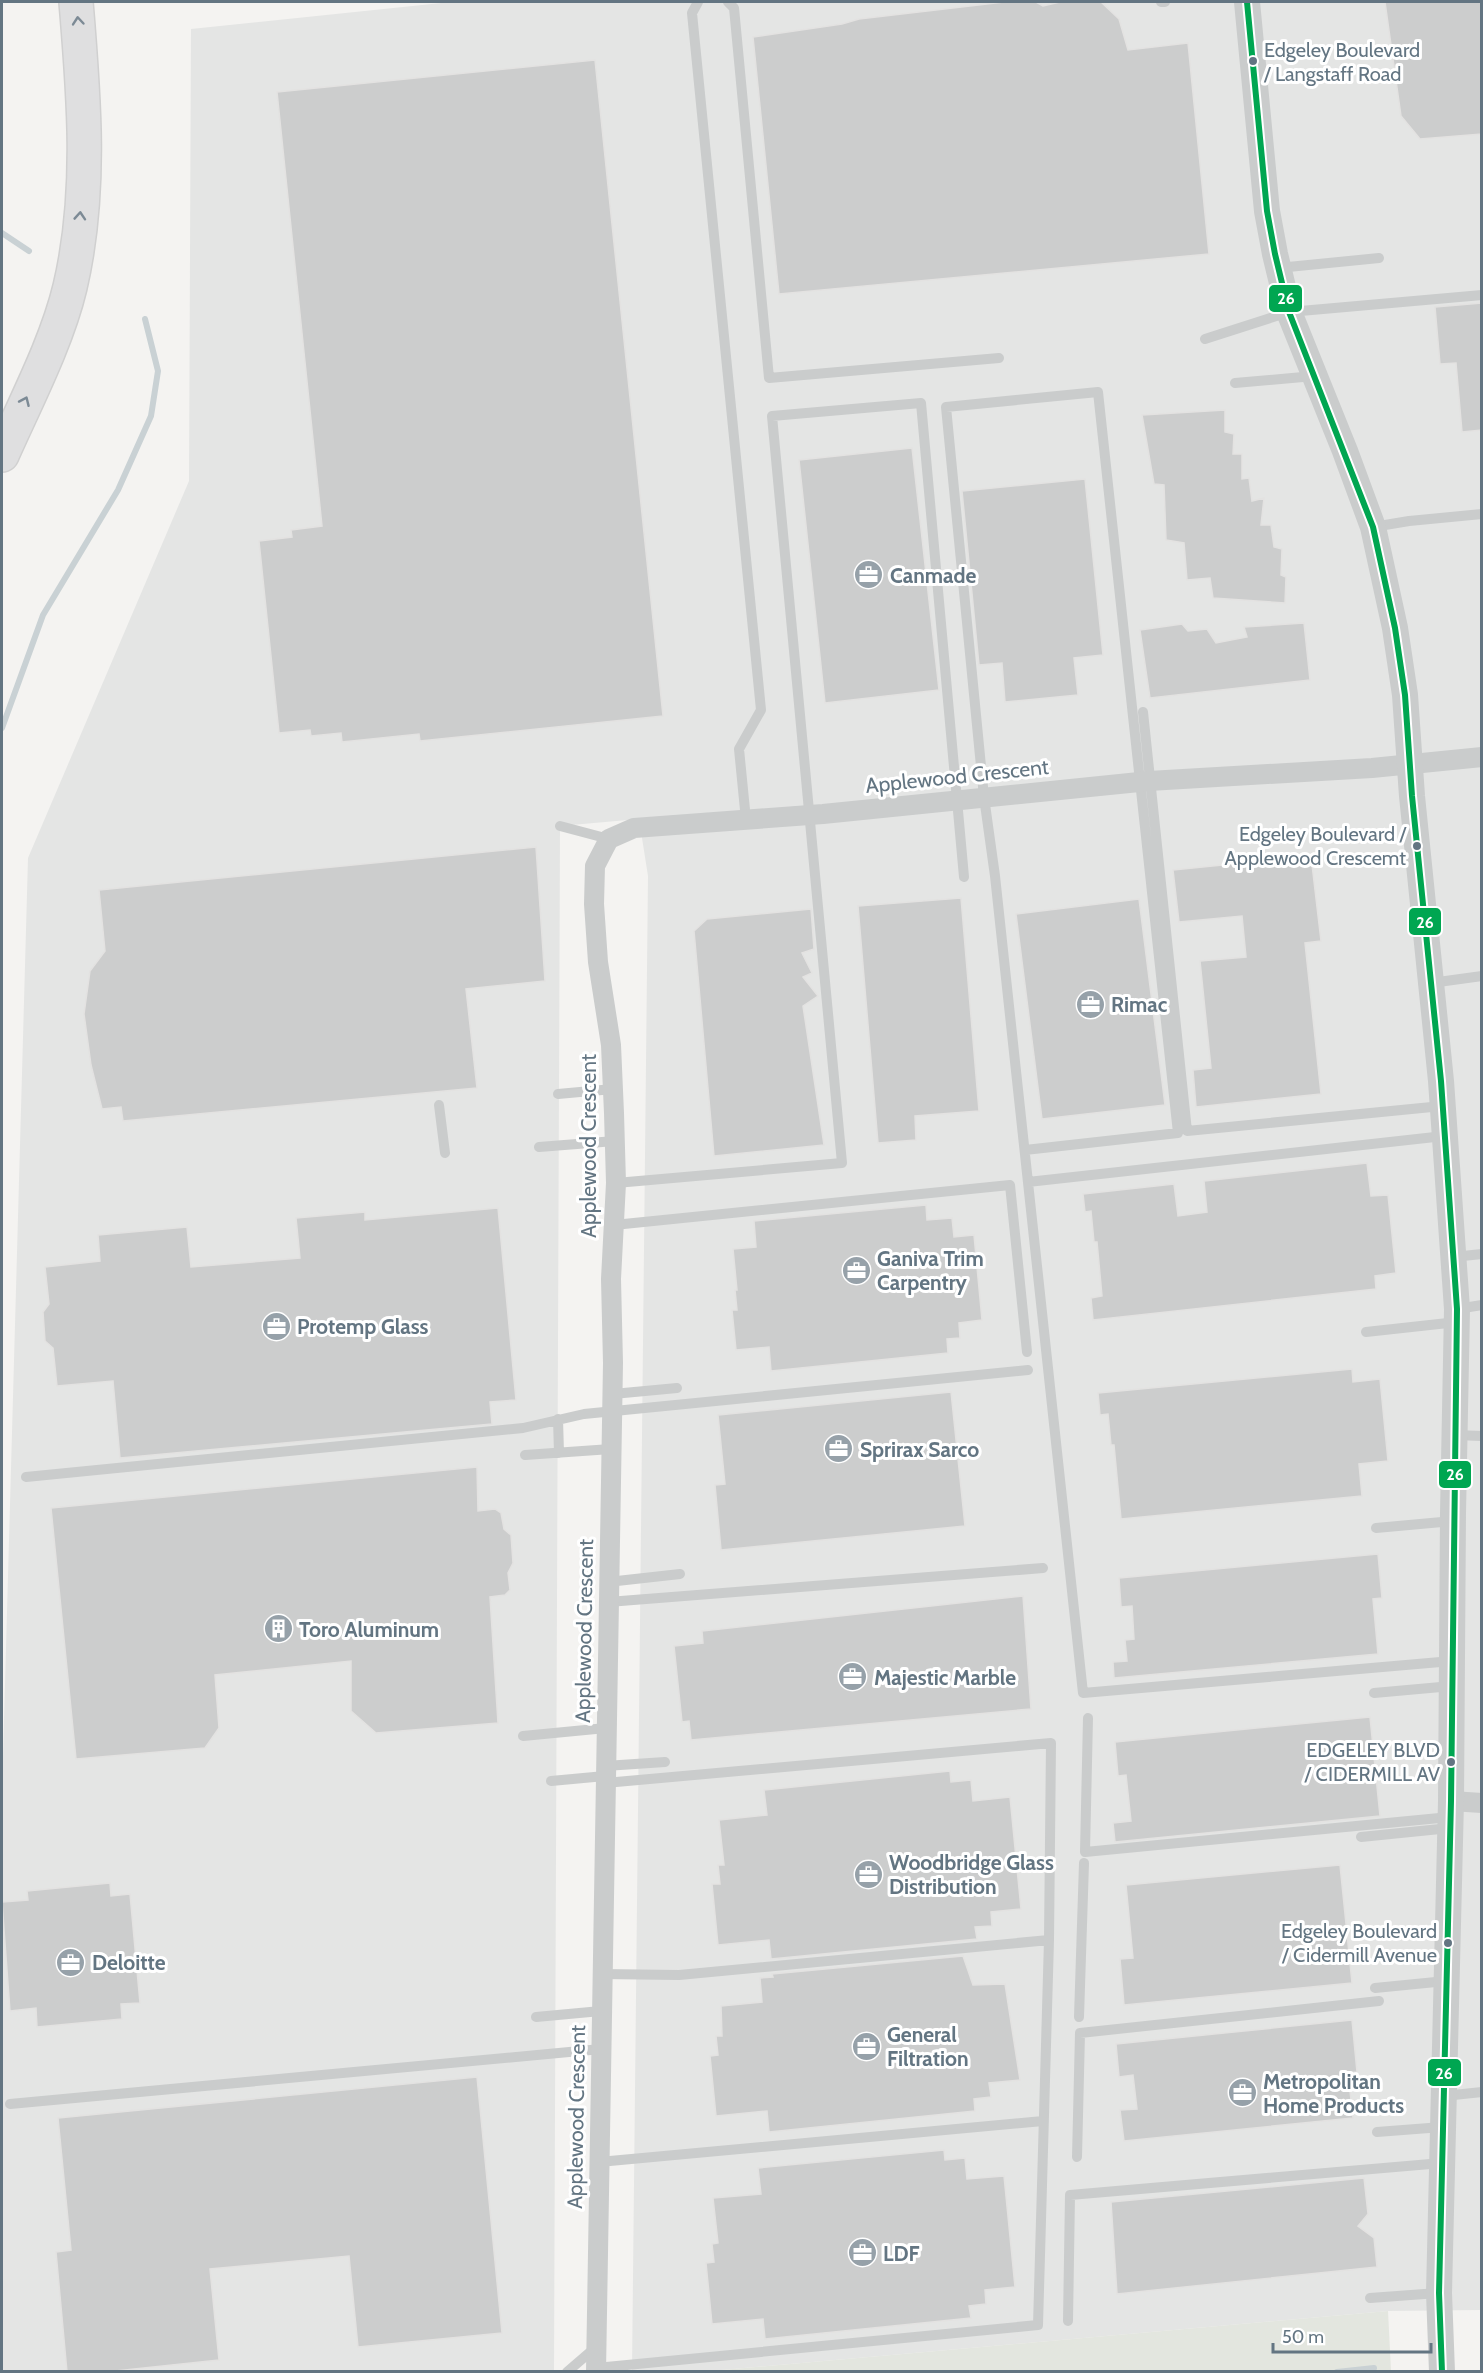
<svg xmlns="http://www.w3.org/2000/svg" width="1483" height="2373" font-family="Cabin,sans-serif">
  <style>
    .built { fill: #e4e5e4 }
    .green { fill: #e3e6df }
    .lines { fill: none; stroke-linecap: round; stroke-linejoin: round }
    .stream { stroke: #c9d1d4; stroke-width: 6 }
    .building { fill: #cccdcd; stroke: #e3e2e1; stroke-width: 1.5 }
    .motorway-casing { stroke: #d0d0d0; stroke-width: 36 }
    .service { stroke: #cacccc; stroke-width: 10 }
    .minor { stroke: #cacccc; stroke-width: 20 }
    .tertiary { stroke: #cacccc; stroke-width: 26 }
    .motorway { stroke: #dfdfe0; stroke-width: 33 }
    .bus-1-casing { stroke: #fff; stroke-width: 10 }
    .bus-1 { stroke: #00a651; stroke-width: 6 }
    .oneway { stroke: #7c8a95 }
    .bus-dot { fill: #637582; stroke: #fff; stroke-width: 2 }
    .labels { text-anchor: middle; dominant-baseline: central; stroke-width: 6; stroke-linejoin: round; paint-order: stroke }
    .bus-label { font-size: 20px; fill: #637582; stroke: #fff; text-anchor: end }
    .poi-label { font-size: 21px; font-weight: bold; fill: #637582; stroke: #fff; text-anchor: start }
    .street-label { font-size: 21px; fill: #637582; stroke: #fff }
    .line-badge { stroke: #fff; stroke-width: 2 }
    .badge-label { font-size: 16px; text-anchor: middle; font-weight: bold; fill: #fff }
  </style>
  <rect width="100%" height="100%" fill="#f4f3f1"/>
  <path class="built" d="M 451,2 L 1481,2 L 1481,2310 L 1388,2311 L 710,2371 L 632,2371 L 648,876 L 639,819 L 560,826 L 554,2371 L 2,2372 L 2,1792 L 28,858 L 189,481 L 191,29 Z"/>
  <path class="green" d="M 1388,2311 L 1391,2371 L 710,2371 Z"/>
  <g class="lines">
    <path class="stream" d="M 2,233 L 29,251
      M 2,728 L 43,615 L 118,490 L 151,416 L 158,371 L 145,319
      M 1337,2372 L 1374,2368"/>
  </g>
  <path class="building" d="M 1004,2 L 1036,2 L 1043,6 L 1060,2 L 1101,2 L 1119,19 L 1128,50 L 1188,43 L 1209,254 L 779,294 L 753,37 L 842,24 L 859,19 Z
    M 1385,2 L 1482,2 L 1482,134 L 1420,139 L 1401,116 Z
    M 595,60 L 663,716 L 420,741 L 419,734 L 342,742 L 341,733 L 311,736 L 310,730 L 279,733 L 259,541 L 292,537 L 291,530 L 322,526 L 277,92 Z
    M 1482,303 L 1482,430 L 1462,432 L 1456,363 L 1440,364 L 1435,307 Z
    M 1225,410 L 1225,432 L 1234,434 L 1233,454 L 1242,454 L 1242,479 L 1249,478 L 1252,501 L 1264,498 L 1261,525 L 1271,525 L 1274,547 L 1282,549 L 1281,575 L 1286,577 L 1285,603 L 1213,598 L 1210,578 L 1187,580 L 1184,543 L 1166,540 L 1164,485 L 1154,484 L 1142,415 Z
    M 912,448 L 939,690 L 825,703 L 799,460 Z
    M 1085,479 L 1103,655 L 1074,658 L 1078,695 L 1005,702 L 1002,663 L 979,665 L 962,491 Z
    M 1304,623 L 1310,680 L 1150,698 L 1140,630 L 1182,624 L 1188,631 L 1207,629 L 1216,643 L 1247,637 L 1244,627 Z
    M 536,847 L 545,981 L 466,989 L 477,1088 L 123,1121 L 121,1107 L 102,1109 L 91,1065 L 84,1014 L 90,971 L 105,951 L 99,890 Z
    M 1311,856 L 1321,941 L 1305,943 L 1321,1094 L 1196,1107 L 1193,1070 L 1211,1068 L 1200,961 L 1246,957 L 1242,916 L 1179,922 L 1173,870 Z
    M 961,898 L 979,1111 L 915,1116 L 916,1140 L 878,1143 L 858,906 Z
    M 1139,899 L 1165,1105 L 1042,1119 L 1016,914 Z
    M 811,909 L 814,949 L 802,953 L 812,973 L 803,977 L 818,996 L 803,1006 L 824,1145 L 714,1156 L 694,931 L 707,919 Z
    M 1367,1163 L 1371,1196 L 1388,1195 L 1396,1273 L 1375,1276 L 1376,1289 L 1093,1320 L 1091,1298 L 1102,1296 L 1097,1242 L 1094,1242 L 1091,1211 L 1085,1212 L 1083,1194 L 1174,1184 L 1178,1216 L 1207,1212 L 1204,1181 Z
    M 926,1205 L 927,1220 L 952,1218 L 954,1237 L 974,1235 L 982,1320 L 959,1323 L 960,1338 L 947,1339 L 948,1353 L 771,1371 L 769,1347 L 736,1350 L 732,1310 L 737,1310 L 735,1290 L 737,1290 L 733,1249 L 756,1247 L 754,1221 Z
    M 498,1208 L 516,1400 L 490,1402 L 492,1424 L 120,1458 L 113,1381 L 57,1386 L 53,1348 L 45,1341 L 43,1312 L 49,1304 L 45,1267 L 100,1261 L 98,1235 L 187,1227 L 191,1267 L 300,1258 L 296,1218 L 365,1212 L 365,1220 Z
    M 1352,1369 L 1353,1382 L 1380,1379 L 1388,1461 L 1359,1464 L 1362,1496 L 1121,1519 L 1114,1445 L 1111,1445 L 1108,1414 L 1100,1415 L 1098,1393 Z
    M 951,1392 L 965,1526 L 721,1550 L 715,1485 L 725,1484 L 718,1415 Z
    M 477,1467 L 478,1511 L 495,1509 L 501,1513 L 504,1529 L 511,1535 L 513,1563 L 508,1573 L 510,1590 L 505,1595 L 490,1597 L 498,1723 L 376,1733 L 351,1711 L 351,1661 L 215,1675 L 219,1728 L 205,1748 L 76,1759 L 51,1508 Z
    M 1378,1554 L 1382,1598 L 1373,1599 L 1378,1654 L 1114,1678 L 1113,1662 L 1127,1661 L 1125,1640 L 1134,1639 L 1132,1606 L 1121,1607 L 1119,1578 Z
    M 1023,1596 L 1031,1709 L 691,1740 L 689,1721 L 682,1722 L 674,1646 L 703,1643 L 702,1631 Z
    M 1370,1717 L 1380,1816 L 1115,1842 L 1113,1823 L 1131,1821 L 1126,1775 L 1118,1776 L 1115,1742 Z
    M 950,1771 L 951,1782 L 971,1780 L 973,1801 L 1010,1797 L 1021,1909 L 991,1912 L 992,1926 L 975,1927 L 977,1939 L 771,1959 L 769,1940 L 718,1945 L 712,1884 L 720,1884 L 718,1865 L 724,1865 L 719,1820 L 767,1815 L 764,1790 Z
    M 1340,1865 L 1352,1983 L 1124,2005 L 1120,1959 L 1133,1958 L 1126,1885 Z
    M 110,1883 L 111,1896 L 130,1894 L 140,2003 L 121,2004 L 122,2019 L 37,2027 L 36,2008 L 10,2011 L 2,1902 L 28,1900 L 27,1891 Z
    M 963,1956 L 973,1985 L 1005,1984 L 1020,2080 L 989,2083 L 991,2097 L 974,2099 L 975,2111 L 769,2132 L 767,2111 L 716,2116 L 710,2056 L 718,2055 L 716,2036 L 722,2036 L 721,2006 L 762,2002 L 760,1978 L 773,1977 L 772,1974 Z
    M 1352,2020 L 1357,2072 L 1348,2073 L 1353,2118 L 1124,2141 L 1120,2110 L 1137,2109 L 1133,2075 L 1119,2077 L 1116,2044 Z
    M 477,2077 L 502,2333 L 358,2347 L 349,2256 L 210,2269 L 219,2360 L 106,2372 L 67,2372 L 56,2252 L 71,2250 L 58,2118 Z
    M 944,2150 L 945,2160 L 965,2158 L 967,2179 L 1004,2176 L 1015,2287 L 985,2290 L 986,2304 L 969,2306 L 971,2318 L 765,2339 L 763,2319 L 712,2324 L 706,2263 L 714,2262 L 712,2244 L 718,2243 L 713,2198 L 761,2194 L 758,2168 Z
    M 1364,2178 L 1368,2214 L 1358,2226 L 1374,2238 L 1377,2267 L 1117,2294 L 1111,2202 Z"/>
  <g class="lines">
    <defs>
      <path id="motorway" d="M 2,455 C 25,403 57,342 70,287 C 92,194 84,96 76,2"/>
    </defs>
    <use href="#motorway" class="motorway-casing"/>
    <path class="service" d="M 698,2 L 692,13 L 761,710 L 739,749 L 746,820
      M 728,2 L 734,8 L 769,378 L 999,358
      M 1161,2 L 1165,2
      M 1278,268 L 1379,258
      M 1205,339 L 1289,312 L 1482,295
      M 1235,383 L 1314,376
      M 1373,527 L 1409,521 L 1482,514
      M 1143,712 L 1187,1131 L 1442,1106
      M 560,826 L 609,839
      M 1431,983 L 1482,976
      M 558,1094 L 613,1089
      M 439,1105 L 445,1153
      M 539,1147 L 615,1141
      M 1025,1150 L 1178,1133 L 1098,392 L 946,407 L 984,797 L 995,876 L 1083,1693 L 1452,1661
      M 1028,1182 L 1444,1136
      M 616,1183 L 842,1163 L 772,416 L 921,403 L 964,877
      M 614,1225 L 1010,1185 L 1027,1352
      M 1453,1257 L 1482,1254
      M 1457,1309 L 1482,1305
      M 1366,1332 L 1457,1322
      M 613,1394 L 677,1388
      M 558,1419 L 559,1453
      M 1455,1435 L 1482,1436
      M 525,1455 L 611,1449
      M 26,1477 L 523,1428 L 584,1414 L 1028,1370
      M 1376,1528 L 1453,1521
      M 608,1582 L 680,1574
      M 608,1602 L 1043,1568
      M 1374,1693 L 1452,1686
      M 1088,1718 L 1085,1852 L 1450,1817
      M 523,1736 L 606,1728
      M 605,1766 L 665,1762
      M 551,1781 L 605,1776
      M 1361,1837 L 1450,1828
      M 602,1974 L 679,1975 L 1049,1940
      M 1375,1988 L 1446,1981
      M 536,2017 L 601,2011
      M 1079,2017 L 1084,1863
      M 1444,2096 L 1482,2092
      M 10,2104 L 601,2049
      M 1377,2132 L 1442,2127
      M 1077,2157 L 1080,2033 L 1379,2001
      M 599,2162 L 1043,2121
      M 1370,2298 L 1438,2293
      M 1068,2321 L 1070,2195 L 1442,2163
      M 596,2368 L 1038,2325 L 1049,1940 L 1051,1743 L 605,1783
      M 567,2372 L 596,2347"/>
    <path class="minor" d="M 1451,1801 L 1482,1803
      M 596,2372 L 613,1363 L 611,1279 L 616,1183 L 614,1113 L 611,1045 L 598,962 L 594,904 L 595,866 L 609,839 L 634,828 L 823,814 L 1149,781 L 1372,768 L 1482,757"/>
    <path class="tertiary" d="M 1247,2 L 1267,211 L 1275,254 L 1289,312 L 1345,451 L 1373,527 L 1395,628 L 1405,695 L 1412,796 L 1441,1081 L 1457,1309 L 1453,1513 L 1451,1801 L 1439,2293 L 1442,2372"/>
    <use href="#motorway" class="motorway"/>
    <defs>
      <path id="bus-1" d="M 1247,2 L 1267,211 L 1275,254 L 1289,312 L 1373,527 L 1395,628 L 1405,695 L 1412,796 L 1441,1081 L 1457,1309 L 1451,1801 L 1439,2293 L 1442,2372"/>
    </defs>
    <use href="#bus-1" class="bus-1-casing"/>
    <use href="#bus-1" class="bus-1"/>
  </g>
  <defs><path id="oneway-chevron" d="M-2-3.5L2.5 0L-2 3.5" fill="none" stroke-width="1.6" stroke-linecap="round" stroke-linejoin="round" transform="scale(1.5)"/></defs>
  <g class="oneway">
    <use href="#oneway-chevron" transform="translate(78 21) rotate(-95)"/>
    <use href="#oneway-chevron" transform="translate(80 216) rotate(-86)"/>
    <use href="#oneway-chevron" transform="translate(25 401) rotate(-66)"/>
  </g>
  <defs>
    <symbol id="office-disc" viewBox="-11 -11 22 22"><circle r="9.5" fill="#96a1a9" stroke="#fff"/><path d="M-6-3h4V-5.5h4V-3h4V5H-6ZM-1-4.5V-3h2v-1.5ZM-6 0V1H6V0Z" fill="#fff"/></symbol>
    <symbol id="building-disc" viewBox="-11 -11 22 22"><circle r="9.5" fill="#96a1a9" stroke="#fff"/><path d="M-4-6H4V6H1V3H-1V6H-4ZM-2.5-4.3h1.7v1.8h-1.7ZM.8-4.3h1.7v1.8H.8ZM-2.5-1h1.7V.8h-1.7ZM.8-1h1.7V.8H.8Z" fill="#fff"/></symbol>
  </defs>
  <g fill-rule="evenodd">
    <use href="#office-disc" x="852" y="558" width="33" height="33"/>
    <use href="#office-disc" x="1074" y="988" width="33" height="33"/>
    <use href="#office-disc" x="840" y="1254" width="33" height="33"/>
    <use href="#office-disc" x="260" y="1310" width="33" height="33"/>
    <use href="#office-disc" x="822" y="1432" width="33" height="33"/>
    <use href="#building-disc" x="262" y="1612" width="33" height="33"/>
    <use href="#office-disc" x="836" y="1660" width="33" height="33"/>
    <use href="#office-disc" x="852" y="1858" width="33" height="33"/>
    <use href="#office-disc" x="54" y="1946" width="33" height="33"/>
    <use href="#office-disc" x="850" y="2030" width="33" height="33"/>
    <use href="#office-disc" x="1226" y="2076" width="33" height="33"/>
    <use href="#office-disc" x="846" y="2236" width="33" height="33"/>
  </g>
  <g class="bus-dot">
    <circle cx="1253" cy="61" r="5"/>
    <circle cx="1417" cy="846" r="5"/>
    <circle cx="1451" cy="1762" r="5"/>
    <circle cx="1448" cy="1943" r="5"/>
  </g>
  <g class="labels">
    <g class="bus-label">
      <text x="1264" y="50" text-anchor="start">Edgeley Boulevard<tspan x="1264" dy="24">/ Langstaff Road</tspan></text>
      <text x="1406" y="834">Edgeley Boulevard /<tspan x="1406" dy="24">Applewood Crescemt</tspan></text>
      <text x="1440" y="1750">EDGELEY BLVD<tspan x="1440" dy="24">/ CIDERMILL AV</tspan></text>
      <text x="1437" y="1931">Edgeley Boulevard<tspan x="1437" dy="24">/ Cidermill Avenue</tspan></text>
    </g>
    <g class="poi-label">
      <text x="890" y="575">Canmade</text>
      <text x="1111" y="1004">Rimac</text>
      <text x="877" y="1258">Ganiva Trim<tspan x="877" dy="24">Carpentry</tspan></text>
      <text x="297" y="1326">Protemp Glass</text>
      <text x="860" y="1449">Sprirax Sarco</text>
      <text x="299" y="1629">Toro Aluminum</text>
      <text x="874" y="1677">Majestic Marble</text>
      <text x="889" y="1862">Woodbridge Glass<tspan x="889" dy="24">Distribution</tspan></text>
      <text x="92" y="1962">Deloitte</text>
      <text x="887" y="2034">General<tspan x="887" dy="24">Filtration</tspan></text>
      <text x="1263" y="2081">Metropolitan<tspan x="1263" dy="24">Home Products</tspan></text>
      <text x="883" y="2253">LDF</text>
    </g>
    <g class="street-label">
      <text transform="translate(957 776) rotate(-6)">Applewood Crescent</text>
      <text transform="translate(588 1146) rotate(-90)">Applewood Crescent</text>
      <text transform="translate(584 1631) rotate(-89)">Applewood Crescent</text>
      <text transform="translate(576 2117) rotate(-89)">Applewood Crescent</text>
    </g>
  </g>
  <g class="line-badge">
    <rect x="1268" y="284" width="35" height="29" rx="6" fill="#00a651"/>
    <rect x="1408" y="907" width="34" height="29" rx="6" fill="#00a651"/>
    <rect x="1438" y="1460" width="34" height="29" rx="6" fill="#00a651"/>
    <rect x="1427" y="2058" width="35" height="29" rx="6" fill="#00a651"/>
  </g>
  <g class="badge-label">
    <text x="1286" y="304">26</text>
    <text x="1425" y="928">26</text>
    <text x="1455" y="1480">26</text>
    <text x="1444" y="2079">26</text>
  </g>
  <rect width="1483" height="2373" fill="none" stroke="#637582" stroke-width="6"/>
  <path d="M1273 2343v9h158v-9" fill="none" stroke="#637582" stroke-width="3"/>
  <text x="1282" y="2343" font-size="18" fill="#637582" stroke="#ffffff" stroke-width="4.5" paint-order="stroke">50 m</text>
</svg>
